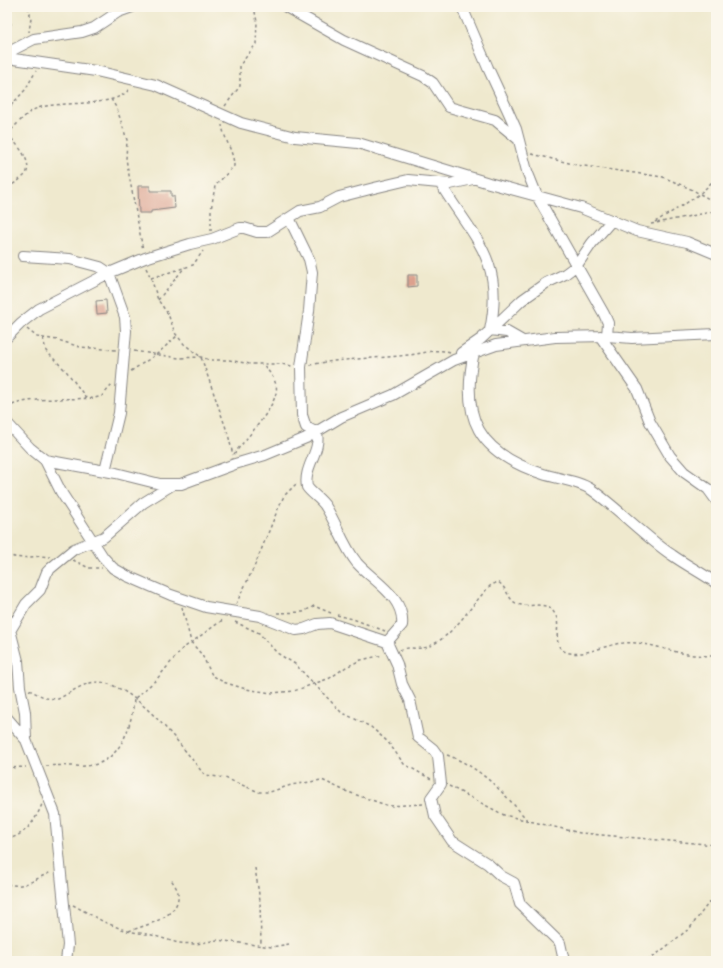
<svg xmlns="http://www.w3.org/2000/svg" width="723" height="968" font-family="'IM FELL English',serif">
  <style>
    .building { fill: #dca18e }
    .lines { fill: none; stroke-linecap: round; stroke-linejoin: round }
    .minor-casing { stroke: #888684; stroke-width: 12 }
    .path { stroke: #888684; stroke-width: 1.5; stroke-dasharray: 3 3; stroke-linecap: butt }
    .minor { stroke: #fff; stroke-width: 10 }
  </style>
  <rect width="100%" height="100%" fill="#fbf7ec"/>
  <filter id="ink" filterUnits="userSpaceOnUse"><feTurbulence type="fractalNoise" baseFrequency=".025" numOctaves="2"/><feDisplacementMap in="SourceGraphic" scale="8" xChannelSelector="R" yChannelSelector="G"/><feConvolveMatrix kernelMatrix="1 2 1 2 8 2 1 2 1" color-interpolation-filters="sRGB"/></filter>
  <filter id="wash" filterUnits="userSpaceOnUse"><feTurbulence type="fractalNoise" baseFrequency=".012" numOctaves="4" result="noise"/><feDisplacementMap in="SourceGraphic" scale="16" xChannelSelector="R" yChannelSelector="G"/><feGaussianBlur stdDeviation="0.9" result="paint"/><feColorMatrix in="noise" values="0 0 0 0 0 0 0 0 0 0 0 0 0 0 0 0 0 1.4 0 .05"/><feComposite in="paint" operator="in"/></filter>
  <g filter="url(#wash)">
    <rect width="100%" height="100%" fill="#efe9ce"/>
    <g id="blocks">
      <path class="building" d="M 138,186 L 150,186 L 150,191 L 171,191 L 171,196 L 174,196 L 175,208 L 151,211 L 151,213 L 139,213 Z
        M 408,275 L 417,275 L 417,286 L 408,287 Z
        M 106,300 L 107,313 L 97,314 L 96,301 Z"/>
    </g>
  </g>
  <g filter="url(#ink)">
    <use href="#blocks" fill-opacity="0" stroke="#888684" stroke-width="1"/>
    <g class="lines">
      <defs>
        <path id="minor" d="M 286,7 L 344,40 L 423,76 L 433,83 L 449,107 L 495,120 L 518,139
          M 462,7 L 488,68 L 508,111 L 516,129 L 527,171 L 537,196 L 604,314 L 608,323 L 607,336
          M 7,53 L 34,39 L 82,32 L 94,28 L 118,12 L 132,7
          M 7,58 L 96,71 L 156,85 L 241,123 L 295,137 L 358,143 L 489,183 L 581,208 L 637,231 L 687,242 L 716,254
          M 440,183 C 473,238 505,259 490,330 L 507,332 L 521,340
          M 289,218 L 309,259 L 312,272 L 309,311 L 301,367 L 302,415 L 306,427 L 317,433 C 321,452 303,467 307,487 C 312,494 321,499 326,507 C 337,525 344,547 357,563 C 373,581 405,597 402,625 L 387,642
          M 23,256 L 70,259 L 100,267 L 109,273 L 125,317 L 126,331 L 119,413 L 105,471
          M 600,336 L 637,389 L 650,422 L 670,456 L 684,472 L 708,489 L 716,500
          M 7,337 L 21,323 L 39,309 L 109,273 L 145,258 L 190,244 L 212,239 L 240,228 L 244,228 L 257,232 L 267,232 L 300,211 L 320,207 L 339,197 L 374,188 L 408,180 L 450,184 L 473,179
          M 474,352 C 460,418 478,453 543,474 C 559,479 579,481 592,490 C 620,510 644,536 672,555 C 686,565 702,573 716,583
          M 461,353 L 481,339 L 522,300 L 546,283 L 565,274 L 577,265 L 592,243 L 612,220
          M 7,423 L 30,448 L 45,460 L 116,473 L 160,484 L 181,484 L 235,464 L 265,455 L 306,438 L 341,417 L 393,395 L 454,360 L 496,345 L 555,337 L 607,336 L 632,338 L 716,334
          M 45,460 L 61,492 L 103,557 L 113,568 L 127,576 L 171,595 L 206,607 L 260,616 L 296,630 L 304,629 L 317,624 L 330,623 L 387,642 L 397,664 L 402,684 L 410,700 L 418,737 L 433,749 L 438,756 L 441,784 L 431,798 L 435,816 L 452,841 L 488,864 L 501,876 L 514,883 L 520,904 L 560,943 L 564,961
          M 7,618 L 18,661 L 20,687 L 25,712 L 26,740
          M 10,631 L 26,604 L 40,590 L 47,572 L 51,568 L 74,549 L 104,537 L 143,503 L 172,485
          M 7,718 L 26,740 L 55,814 L 68,945 L 66,961"/>
      </defs>
      <use href="#minor" class="minor-casing"/>
      <path class="path" d="M 28,7 L 31,18 L 29,32
        M 7,12 L 11,24 L 7,27
        M 111,99 L 117,109 L 127,140 L 126,159 L 143,250
        M 225,106 L 240,86 L 240,65 L 256,44 L 257,22 L 254,7
        M 7,110 L 25,90 L 36,71
        M 7,134 C 16,126 26,112 38,108 C 59,100 117,109 130,88
        M 7,135 C 15,141 35,163 25,175 C 20,180 13,184 7,188
        M 532,154 L 577,165 L 663,177 L 693,190 L 716,203
        M 655,222 C 677,208 700,198 716,177
        M 651,224 L 716,211
        M 211,231 L 211,210 L 215,186 L 234,166 C 234,152 224,139 222,125
        M 146,268 L 151,278 L 158,300 L 168,314 L 175,333 L 184,344 L 201,357 L 228,434 L 233,455
        M 151,278 L 193,265 L 203,251
        M 158,300 L 185,267
        M 27,329 L 37,337 L 58,340 L 80,347 L 116,350
        M 43,338 L 46,351 L 67,372 L 87,399
        M 134,351 L 179,358 L 201,357 L 210,360 L 229,360 L 250,364 L 281,364 L 292,366
        M 310,365 C 342,358 375,359 408,355 C 423,354 435,348 450,352
        M 131,371 L 157,354 L 177,336
        M 7,408 C 23,396 73,400 95,398 L 102,396 L 112,385
        M 234,454 C 245,439 281,403 276,385 C 274,377 268,371 263,364
        M 7,554 C 19,562 35,554 50,557
        M 73,560 L 89,568 L 102,568
        M 236,604 L 255,565 L 280,504 L 284,496 L 298,482
        M 182,607 L 191,642 L 202,655 L 212,675 L 223,682 L 246,689 L 271,693 L 294,691 L 330,678 L 346,667 L 361,660 L 383,655
        M 277,613 L 303,612 L 314,606 L 331,613
        M 337,615 L 353,619 L 385,631
        M 235,622 L 259,633 L 277,653 L 295,664 L 341,712 L 371,727 L 388,742 L 404,764 L 431,779
        M 400,650 C 409,646 418,650 427,647 C 453,638 472,603 491,585 L 498,582 C 507,587 508,601 518,604 C 532,609 547,598 556,616 C 561,627 551,646 566,652 C 581,658 607,644 623,643 C 642,641 659,648 677,652 C 689,655 703,656 716,656
        M 29,690 L 46,698 L 58,699 C 70,693 84,682 98,682 C 135,684 181,745 202,772 L 206,775 L 225,778 L 259,792 L 270,792 L 291,785 L 322,780 L 345,791 L 389,806 L 423,804
        M 447,755 C 482,768 504,793 528,821
        M 46,766 C 61,764 78,768 93,765 C 122,759 132,724 134,699 L 156,680 L 182,649 L 224,619
        M 7,768 L 26,767
        M 449,786 L 504,815 L 580,833 L 716,845
        M 7,839 C 25,836 36,820 42,804
        M 255,868 L 260,901 L 261,945
        M 7,884 C 26,889 35,878 52,872
        M 73,905 L 104,922 L 127,931 L 152,935 L 178,943 L 196,944 L 217,940 L 272,947 L 289,944
        M 129,931 C 146,925 181,917 178,893 C 178,889 173,883 171,879
        M 438,959 L 439,961
        M 648,961 L 690,928 L 716,893"/>
      <use href="#minor" class="minor"/>
    </g>
  </g>
  <rect width="723" height="968" fill="none" stroke="#fbf7ec" stroke-width="24"/>
</svg>
